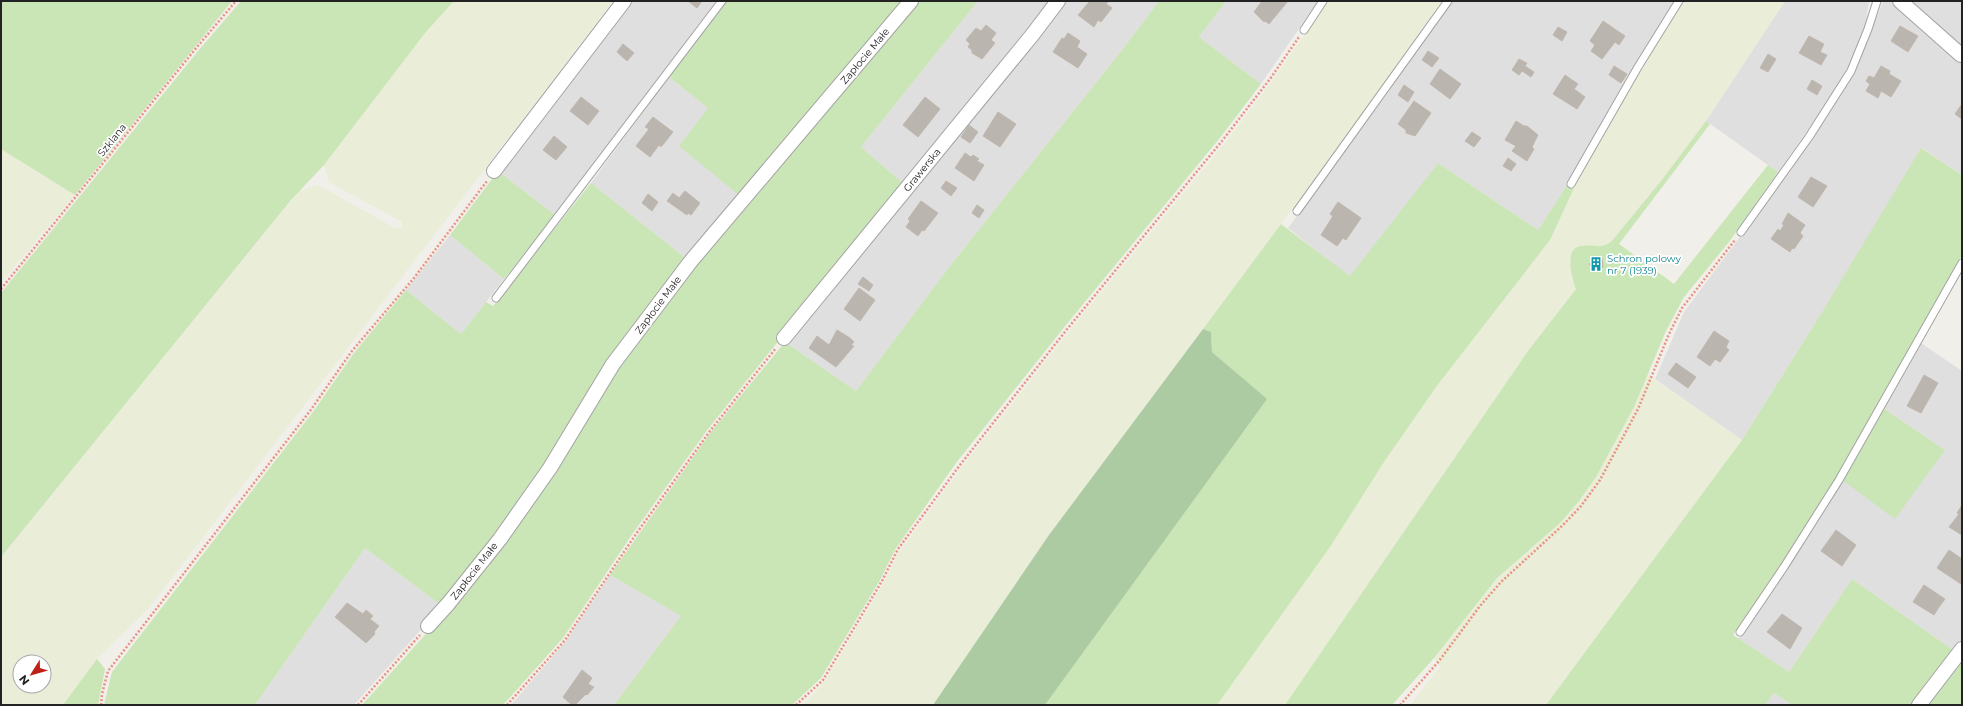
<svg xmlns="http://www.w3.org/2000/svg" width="1963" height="706" font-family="Montserrat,sans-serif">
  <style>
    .residential { fill: #e0dfdf }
    .farmland { fill: #eaedd7; fill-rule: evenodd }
    .grass { fill: #cae5b6 }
    .forest { fill: #accba3 }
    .building { fill: #bab5af; stroke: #c1b7ad }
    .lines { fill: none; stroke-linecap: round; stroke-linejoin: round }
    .lane-casing { stroke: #a3a3a3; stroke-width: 9 }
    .street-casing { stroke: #a3a3a3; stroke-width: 16 }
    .path { stroke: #eb9280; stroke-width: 2.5; stroke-dasharray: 2 2; stroke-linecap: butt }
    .lane { stroke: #fff; stroke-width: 7 }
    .street { stroke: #fff; stroke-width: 14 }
    .labels { text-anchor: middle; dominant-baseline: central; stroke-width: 3.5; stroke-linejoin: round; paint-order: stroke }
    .street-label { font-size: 10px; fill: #222; stroke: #fff }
    .culture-label { font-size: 10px; fill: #0d838f; stroke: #fff; text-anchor: start }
  </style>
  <rect width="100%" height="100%" fill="#f1efea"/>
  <path class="residential" d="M 628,1 L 716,1 L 555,215 L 498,171 Z
    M 978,1 L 1053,1 L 904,184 L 861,147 Z
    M 1062,1 L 1159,1 L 1122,50 L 950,266 L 856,391 L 785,342 Z
    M 1226,1 L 1318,1 L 1261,84 L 1199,37 Z
    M 1452,1 L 1675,1 L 1605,117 L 1568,184 L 1538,230 L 1438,163 L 1350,277 L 1288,228 L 1383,100 Z
    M 1785,1 L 1869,1 L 1865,27 L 1848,70 L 1806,133 L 1778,172 L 1706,121 Z
    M 1894,1 L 1962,61 L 1962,175 L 1922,148 L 1822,312 L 1742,440 L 1655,379 L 1684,312 L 1777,187 L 1853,73 L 1883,2 Z
    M 1906,1 L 1962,1 L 1962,51 Z
    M 669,77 L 708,108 L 740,196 L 688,260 L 591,183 Z
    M 450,235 L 504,279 L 461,334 L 406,290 Z
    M 1921,343 L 1962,371 L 1962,644 L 1956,652 L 1852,579 L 1789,672 L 1738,639 L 1786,570 L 1842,480 L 1945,450 L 1883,408 Z
    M 365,548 L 442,606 L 354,705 L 255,705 Z
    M 610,575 L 681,616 L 614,705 L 511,705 L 566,641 Z
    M 1774,693 L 1792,705 L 1765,705 Z"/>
  <path class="farmland" d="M 454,1 L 613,1 L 149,608 L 97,659 L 66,705 L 1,705 L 1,557 L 299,191 L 318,185 L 395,228 L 402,228 L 402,222 L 329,182 L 324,165 L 425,33 ZM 20,662 L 44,662 L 44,686 L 20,686 Z
    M 1328,1 L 1442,1 L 1353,127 L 1049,535 L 933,705 L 803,705 L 825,681 L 884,582 L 899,552 L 962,467 L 1070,330 L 1225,143 L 1272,81 Z
    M 1682,1 L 1785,1 L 1706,121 L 1661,181 L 1611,242 L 1603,247 L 1591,246 L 1574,250 L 1570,260 L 1571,277 L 1576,289 L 1528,351 L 1285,705 L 1217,705 L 1330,547 L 1384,462 L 1436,387 L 1550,240 L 1574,188 L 1642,66 Z
    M 1,149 L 75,195 L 1,283 Z
    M 1647,374 L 1742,440 L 1546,705 L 1410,705 L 1440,667 L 1434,658 L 1476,604 L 1497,578 L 1561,522 L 1596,477 L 1634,407 Z"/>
  <path class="grass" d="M 1,1 L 232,1 L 75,195 L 1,149 Z
    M 241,1 L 454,1 L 425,33 L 324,165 L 291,200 L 1,557 L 1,293 L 199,50 Z
    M 726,1 L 908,1 L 740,196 L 679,146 L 708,108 L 669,77 Z
    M 916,1 L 978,1 L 861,147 L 904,184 L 708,429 L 633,533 L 563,638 L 503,705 L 362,705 L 451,606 L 616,366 L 693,264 Z
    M 1159,1 L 1226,1 L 1199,37 L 1261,84 L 1219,139 L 1066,325 L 956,463 L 896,548 L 880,580 L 821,678 L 792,705 L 614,705 L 681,616 L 610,575 L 711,432 L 785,342 L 856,391 L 950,266 L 1122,50 Z
    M 1706,121 L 1710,124 L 1619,244 L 1674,284 L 1768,165 L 1778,172 L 1729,242 L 1684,297 L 1666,331 L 1634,407 L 1596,477 L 1579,501 L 1561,522 L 1497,578 L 1434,658 L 1392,705 L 1285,705 L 1528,351 L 1576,289 C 1572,279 1563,247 1582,246 C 1595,244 1598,250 1611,242 L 1661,181 Z
    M 1921,148 L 1962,175 L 1962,255 L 1837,476 L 1782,563 L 1733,635 L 1789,672 L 1852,579 L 1956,652 L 1915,705 L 1792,705 L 1774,693 L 1765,705 L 1546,705 L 1742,440 L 1822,312 Z
    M 1438,163 L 1538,230 L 1568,184 L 1574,188 L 1550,240 L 1436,387 L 1384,462 L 1330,547 L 1217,705 L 1045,705 L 1266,399 L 1212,352 L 1211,332 L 1203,329 L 1281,224 L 1350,276 Z
    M 498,171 L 555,215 L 504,279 L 450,235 Z
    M 591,183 L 688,260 L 547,466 L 442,606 L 365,548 L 255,705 L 104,705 L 112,672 L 313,412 L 354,353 L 406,290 L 461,334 L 486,302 L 493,306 Z
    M 1883,408 L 1945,450 L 1895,519 L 1842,480 Z
    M 1962,655 L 1962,705 L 1923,705 Z
    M 97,659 L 105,669 L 98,705 L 63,705 Z"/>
  <path class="forest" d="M 1203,329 L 1211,332 L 1212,352 L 1267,399 L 1045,705 L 933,705 L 1049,535 Z"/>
  <path class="building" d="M 688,1 L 702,1 L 697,8 Z
    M 1090,1 L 1106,1 L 1108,2 L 1106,4 L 1112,8 L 1101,22 L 1098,20 L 1094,27 L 1078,15 Z
    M 1262,1 L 1288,1 L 1269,24 L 1265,21 L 1264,22 L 1254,12 Z
    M 1603,21 L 1625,36 L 1619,45 L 1615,42 L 1602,59 L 1591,51 L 1595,45 L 1590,41 Z
    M 986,25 L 996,33 L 991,40 L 995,43 L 982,59 L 972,53 L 972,50 L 968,47 L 970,44 L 966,40 L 976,28 L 981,31 Z
    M 1900,26 L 1918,36 L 1908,52 L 1891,41 Z
    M 1558,27 L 1567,32 L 1562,41 L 1553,35 Z
    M 1068,33 L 1080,41 L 1077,47 L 1087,54 L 1078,68 L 1053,52 L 1062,38 L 1064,39 Z
    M 1809,36 L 1824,44 L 1820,52 L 1827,55 L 1821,65 L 1799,53 Z
    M 623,44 L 634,53 L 627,61 L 617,52 Z
    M 1428,51 L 1439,58 L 1432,67 L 1422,60 Z
    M 1768,54 L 1776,59 L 1768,72 L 1760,68 Z
    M 1519,59 L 1527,63 L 1525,66 L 1534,72 L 1531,77 L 1522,71 L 1519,75 L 1512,70 Z
    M 1614,66 L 1627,74 L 1621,83 L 1609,75 Z
    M 1881,66 L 1890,71 L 1889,74 L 1901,81 L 1891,97 L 1881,91 L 1878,98 L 1866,91 L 1870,84 L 1866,81 L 1869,76 L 1874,78 Z
    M 1440,69 L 1461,84 L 1450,99 L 1430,84 Z
    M 1565,75 L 1578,84 L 1574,89 L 1585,97 L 1577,109 L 1553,94 Z
    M 1812,80 L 1822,86 L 1817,95 L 1807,89 Z
    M 1404,85 L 1414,92 L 1408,102 L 1398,95 Z
    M 581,97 L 599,111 L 588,125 L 570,111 Z
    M 925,97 L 940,109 L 918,137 L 903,125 Z
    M 1414,101 L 1431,113 L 1415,136 L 1406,133 L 1406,130 L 1398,124 Z
    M 1962,104 L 1962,119 L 1955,114 Z
    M 998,112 L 1016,124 L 1000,147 L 983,136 Z
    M 653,117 L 673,132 L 661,147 L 659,145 L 650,157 L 636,146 L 649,129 L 645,127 Z
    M 1516,121 L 1524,126 L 1527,126 L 1538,135 L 1532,147 L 1534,149 L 1527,161 L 1512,151 L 1516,146 L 1505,140 Z
    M 969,125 L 978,132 L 970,143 L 961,137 Z
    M 1472,132 L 1481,138 L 1474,147 L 1465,141 Z
    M 554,136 L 567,147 L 556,160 L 543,150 Z
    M 965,153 L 971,157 L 973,155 L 979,159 L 977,161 L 984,165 L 974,181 L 955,168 Z
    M 1508,158 L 1516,164 L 1511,171 L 1503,166 Z
    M 1811,177 L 1827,186 L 1813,207 L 1798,197 Z
    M 946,181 L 957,188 L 951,196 L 941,188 Z
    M 685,191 L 700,203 L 691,215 L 688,213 L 687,215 L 667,201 L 673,193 L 679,198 Z
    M 648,194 L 658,202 L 652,211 L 642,203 Z
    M 921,201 L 938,213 L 924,231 L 922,230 L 918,236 L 906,227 L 910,221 L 908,219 Z
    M 1338,202 L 1361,218 L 1346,240 L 1343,238 L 1337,246 L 1321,235 L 1333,216 L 1330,214 Z
    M 977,205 L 984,210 L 979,218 L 972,213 Z
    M 1788,213 L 1805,225 L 1800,233 L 1803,236 L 1794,249 L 1792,248 L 1790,252 L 1771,239 L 1778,229 L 1780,231 L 1784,225 L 1782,224 Z
    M 1596,257 L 1597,260 L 1602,259 L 1603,267 L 1594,270 L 1589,264 Z
    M 863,277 L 873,285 L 869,291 L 858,284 Z
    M 859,288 L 875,300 L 860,321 L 844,309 Z
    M 837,330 L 850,338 L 854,342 L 851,345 L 854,346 L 836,367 L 809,348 L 817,336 L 829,345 Z
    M 1714,331 L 1729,341 L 1726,347 L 1729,350 L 1720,362 L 1715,359 L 1710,366 L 1697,357 Z
    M 1676,363 L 1696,377 L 1688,388 L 1668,374 Z
    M 1924,375 L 1938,383 L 1921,413 L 1907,406 Z
    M 1962,505 L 1962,516 L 1957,513 Z
    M 1959,514 L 1962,516 L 1962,535 L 1949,527 Z
    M 1836,530 L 1856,545 L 1842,566 L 1821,551 Z
    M 1949,550 L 1962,559 L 1961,584 L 1937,568 Z
    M 1924,585 L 1945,599 L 1939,607 L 1918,594 Z
    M 1918,594 L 1939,607 L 1934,615 L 1913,602 Z
    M 347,603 L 363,614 L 366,610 L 373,616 L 370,619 L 379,626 L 374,632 L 375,634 L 366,643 L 335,617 Z
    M 1782,614 L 1802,628 L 1790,649 L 1767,632 Z
    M 582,670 L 592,678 L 588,684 L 594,687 L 587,695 L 586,694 L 575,705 L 572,705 L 563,697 Z"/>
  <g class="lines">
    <defs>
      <path id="lane" d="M 1304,30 L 1323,1
        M 1571,184 L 1638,67 L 1679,1
        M 1297,211 L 1448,1
        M 1741,232 L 1809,137 L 1851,71 L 1868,29 L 1877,1
        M 496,298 L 722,1
        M 1740,632 L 1784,567 L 1839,480 L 1962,263"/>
      <path id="street" d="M 1900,1 L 1961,55
        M 494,171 L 624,1
        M 784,338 L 1033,34 L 1058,1
        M 428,626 L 448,604 L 500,539 L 550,468 L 613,364 L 691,261 L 911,1
        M 1919,705 L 1962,649"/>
    </defs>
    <use href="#lane" class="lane-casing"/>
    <use href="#street" class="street-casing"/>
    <path class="path" d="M 1,289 L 197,47 L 236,1
      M 101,705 L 102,694 L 108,671 L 310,411 L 352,351 L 414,278 L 487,181
      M 358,705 L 420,635
      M 507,705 L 565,640 L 636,534 L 710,431 L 776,348
      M 796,705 L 823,680 L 882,581 L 898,549 L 960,465 L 1068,328 L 1222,141 L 1270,79 L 1299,37
      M 1400,705 L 1439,661 L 1480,606 L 1501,582 L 1563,525 L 1581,506 L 1600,480 L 1638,409 L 1669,334 L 1682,308 L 1735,240"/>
    <use href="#lane" class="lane"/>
    <use href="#street" class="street"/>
  </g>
  <defs>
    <symbol id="building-bare" viewBox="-9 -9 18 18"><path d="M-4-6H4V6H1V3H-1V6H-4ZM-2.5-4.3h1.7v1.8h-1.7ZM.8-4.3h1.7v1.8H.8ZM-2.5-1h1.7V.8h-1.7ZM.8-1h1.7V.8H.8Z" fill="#0f9aa8" stroke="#fff" stroke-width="2.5" paint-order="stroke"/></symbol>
  </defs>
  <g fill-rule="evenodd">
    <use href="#building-bare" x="1586" y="254" width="20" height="20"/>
  </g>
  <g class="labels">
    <g class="street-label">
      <text transform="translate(865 56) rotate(-50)">Zapłocie Małe</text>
      <text transform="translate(112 140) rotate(-51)">Szklana</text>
      <text transform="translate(922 170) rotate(-51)">Grawerska</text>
      <text transform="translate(658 305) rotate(-53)">Zapłocie Małe</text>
      <text transform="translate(474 571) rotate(-52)">Zapłocie Małe</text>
    </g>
    <g class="culture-label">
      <text x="1607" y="258">Schron polowy<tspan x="1607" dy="12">nr 7 (1939)</tspan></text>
    </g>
  </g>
  <rect width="1963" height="706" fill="none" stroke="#222222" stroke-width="4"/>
  <g transform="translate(32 674) rotate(233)"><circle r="19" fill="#ffffff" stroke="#a7a7a7"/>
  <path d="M0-3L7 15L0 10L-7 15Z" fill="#bd2117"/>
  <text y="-6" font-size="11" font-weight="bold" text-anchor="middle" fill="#222222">N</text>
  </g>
</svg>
